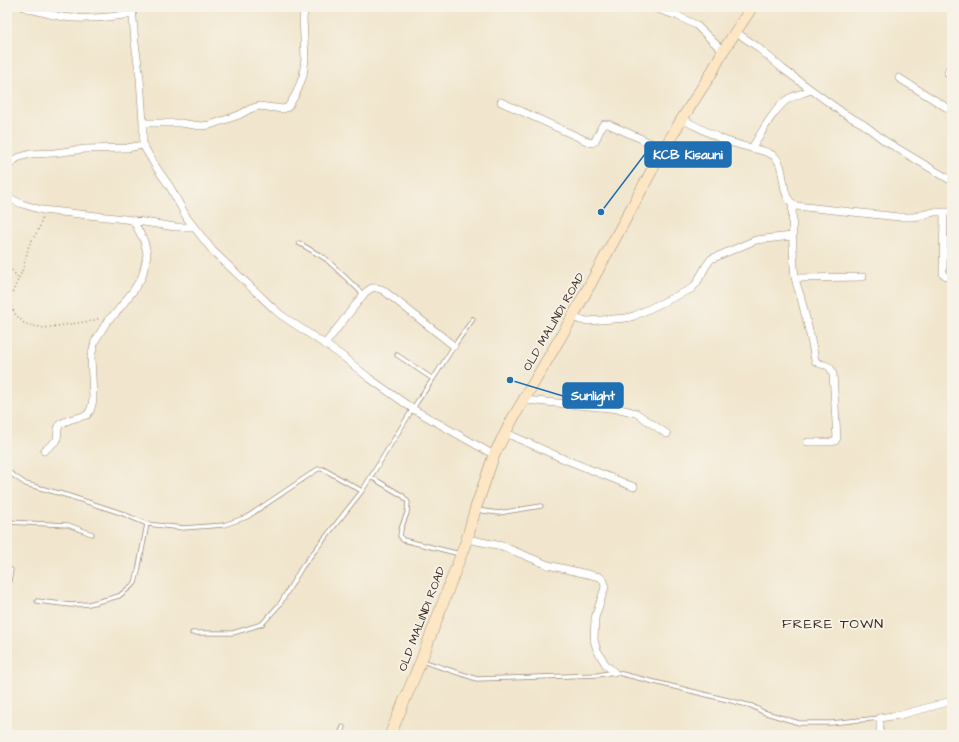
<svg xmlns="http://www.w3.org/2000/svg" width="959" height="742" font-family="'Architects Daughter',sans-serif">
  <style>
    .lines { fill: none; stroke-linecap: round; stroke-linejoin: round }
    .lane-casing { stroke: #968876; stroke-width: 5 }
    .street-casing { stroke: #968876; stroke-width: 8 }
    .secondary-casing { stroke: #968876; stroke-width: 12 }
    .path { stroke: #968876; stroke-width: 1.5; stroke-dasharray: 1 3; stroke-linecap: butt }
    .lane { stroke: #fff; stroke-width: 3.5 }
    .street { stroke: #fff; stroke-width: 7 }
    .secondary { stroke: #fce6c4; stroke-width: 11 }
    .labels { text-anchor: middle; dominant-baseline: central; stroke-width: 3.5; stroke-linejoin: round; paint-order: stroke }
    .street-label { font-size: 12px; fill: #3b2a1e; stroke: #f7f3e8 }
    .quarter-label { font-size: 14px; letter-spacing: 1px; fill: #3b2a1e; stroke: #f7f3e8 }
    .leader { fill: none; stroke: #1f6fb2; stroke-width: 1.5 }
    .callout-dot { fill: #1f6fb2; stroke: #f7f3e8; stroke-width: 1.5 }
    .callout { fill: #1f6fb2; stroke: #1f6fb2; stroke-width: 1.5 }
    .callout-label { font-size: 13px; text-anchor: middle; font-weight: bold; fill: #fff }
  </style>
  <rect width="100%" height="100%" fill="#f7f3e8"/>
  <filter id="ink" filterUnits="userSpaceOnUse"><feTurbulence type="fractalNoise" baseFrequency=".025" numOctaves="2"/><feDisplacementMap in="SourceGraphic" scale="8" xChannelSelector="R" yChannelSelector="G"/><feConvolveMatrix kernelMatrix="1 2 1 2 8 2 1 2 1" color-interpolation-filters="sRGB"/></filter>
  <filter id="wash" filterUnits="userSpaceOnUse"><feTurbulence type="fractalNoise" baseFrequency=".012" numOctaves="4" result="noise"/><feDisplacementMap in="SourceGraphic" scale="16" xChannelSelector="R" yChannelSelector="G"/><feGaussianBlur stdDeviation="0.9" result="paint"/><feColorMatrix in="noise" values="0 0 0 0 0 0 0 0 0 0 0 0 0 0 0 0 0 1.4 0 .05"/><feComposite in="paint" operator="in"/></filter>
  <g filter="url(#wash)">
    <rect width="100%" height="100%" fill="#f1e6cd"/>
  </g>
  <g filter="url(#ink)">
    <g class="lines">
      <defs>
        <path id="lane" d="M 299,243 L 326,259 L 363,294
          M 397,355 L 433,379
          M 7,471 L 26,484 L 69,496 L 121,513 L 147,524 L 183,528 L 224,525 L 247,517 L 318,469 L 323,469 L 362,491
          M 371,477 L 403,496 L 408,502 L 407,513 L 401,529 L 400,536 L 403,540 L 460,554
          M 476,510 L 499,513 L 541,506
          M 7,522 L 68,525 L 92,534
          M 7,592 L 11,570
          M 37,601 L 71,605 L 89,604 L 119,596 L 135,583 L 138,571 L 147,524
          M 192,633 L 233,633 L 262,624 L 280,604 L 302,567 L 362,491 L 417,402 L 433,379 L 454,346 L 473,319
          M 422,661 L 477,679 L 598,675 L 614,672 L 752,706 L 763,712 L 799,723 L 831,723 L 880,718
          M 340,735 L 343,727"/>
        <path id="street" d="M 24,7 C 37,11 50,15 63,17 C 86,20 110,17 132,14
          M 132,7 L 135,43 L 140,78 L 143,123 L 143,145 L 156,167 L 170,187 L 187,218 L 205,241 L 213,251 L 273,308 L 281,315 L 341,355 L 369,378 L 413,409 L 494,455
          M 651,7 L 678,16 L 696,25 L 723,51
          M 736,32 L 756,46 L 783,69 L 843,113 L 863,124 L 885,141 L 952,181
          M 952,64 L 949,69 L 948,74 L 952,78
          M 899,78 L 949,109 L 952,110
          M 501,102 L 589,142 L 592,143 L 595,141 L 602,126 L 604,124 L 608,124 L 664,149
          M 682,119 C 696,126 710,134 724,140 C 733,143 742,146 751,148 C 759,150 767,151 774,156 C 788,168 778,197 796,206 L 899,217 L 914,217 L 934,212 L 952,212
          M 143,123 L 180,123 L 201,126 L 210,125 L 239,115 L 250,109 L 259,106 L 283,109 L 288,107 L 296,94 L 303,76 L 305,58 L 303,18 L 305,7
          M 752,148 C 760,135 776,105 790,98 C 796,95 804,93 811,90
          M 7,167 L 17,158 L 30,154 L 54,153 L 85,149 L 127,148 L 143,145
          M 7,197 L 22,204 L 42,210 L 125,219 L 175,227 L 194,227
          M 792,203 C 793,228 792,253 795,277 C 796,284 799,291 801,298 C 806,319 812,340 815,361 C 824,368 829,361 833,374 L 837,438 L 835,441 L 831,442 L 808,442
          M 944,213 L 943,274 L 950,278 L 952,278
          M 795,278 L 863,277
          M 573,316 L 580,320 L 588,321 L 626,318 L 634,316 L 691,289 L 696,284 L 706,266 L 711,259 L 756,240 L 792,236
          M 325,344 L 364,294 C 371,287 374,286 383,290 L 454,346
          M 525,400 L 620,409 L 636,413 L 667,434
          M 506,433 L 564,459 L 634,487
          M 44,451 L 57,440 L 58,429 L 60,424 L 69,420 L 87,415 L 90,411 L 92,405 L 93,398 L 91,357 L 95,341 L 108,320 L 116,313 L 133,291 L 142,277 L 146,260 L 147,254 L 146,249 L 144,241 L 133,220
          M 467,539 L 502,546 L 548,565 L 600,577 L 604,581 L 605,587 L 595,618 L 594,640 L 597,650 L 606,665 L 614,672
          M 880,735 L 880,718 L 904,714 L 952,701"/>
        <path id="secondary" d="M 390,735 L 421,661 L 467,539 L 475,510 L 494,455 L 513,418 L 573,316 L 658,159 L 682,119 L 712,72 L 723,51 L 752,7"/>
      </defs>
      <use href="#lane" class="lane-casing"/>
      <use href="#street" class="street-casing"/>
      <use href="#secondary" class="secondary-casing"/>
      <path class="path" d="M 42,218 L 39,229 L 29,245 L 23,269 L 9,300 L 10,304 L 15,314 L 25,324 L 34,326 L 44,328 L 91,321 L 100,318
        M 7,264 L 18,278"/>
      <use href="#lane" class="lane"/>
      <use href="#street" class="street"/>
      <use href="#secondary" class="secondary"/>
    </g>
  </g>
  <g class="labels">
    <g class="street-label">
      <text transform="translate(554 322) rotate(-60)">OLD MALINDI ROAD</text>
      <text transform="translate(422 619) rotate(-69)">OLD MALINDI ROAD</text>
    </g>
    <g class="quarter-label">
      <text x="833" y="624">FRERE TOWN</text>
    </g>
  </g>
  <path class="leader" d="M601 212L645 154M510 380L563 396"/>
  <g class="callout-dot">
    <circle cx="601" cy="212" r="4"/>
    <circle cx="510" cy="380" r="4"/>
  </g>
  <g class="callout">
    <rect x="645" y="142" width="86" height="25" rx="4"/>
    <rect x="563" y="383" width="60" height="25" rx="4"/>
  </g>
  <g class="callout-label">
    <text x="688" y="159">KCB Kisauni</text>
    <text x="593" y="400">Sunlight</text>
  </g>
  <rect width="959" height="742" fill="none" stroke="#f7f3e8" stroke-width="24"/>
</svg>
